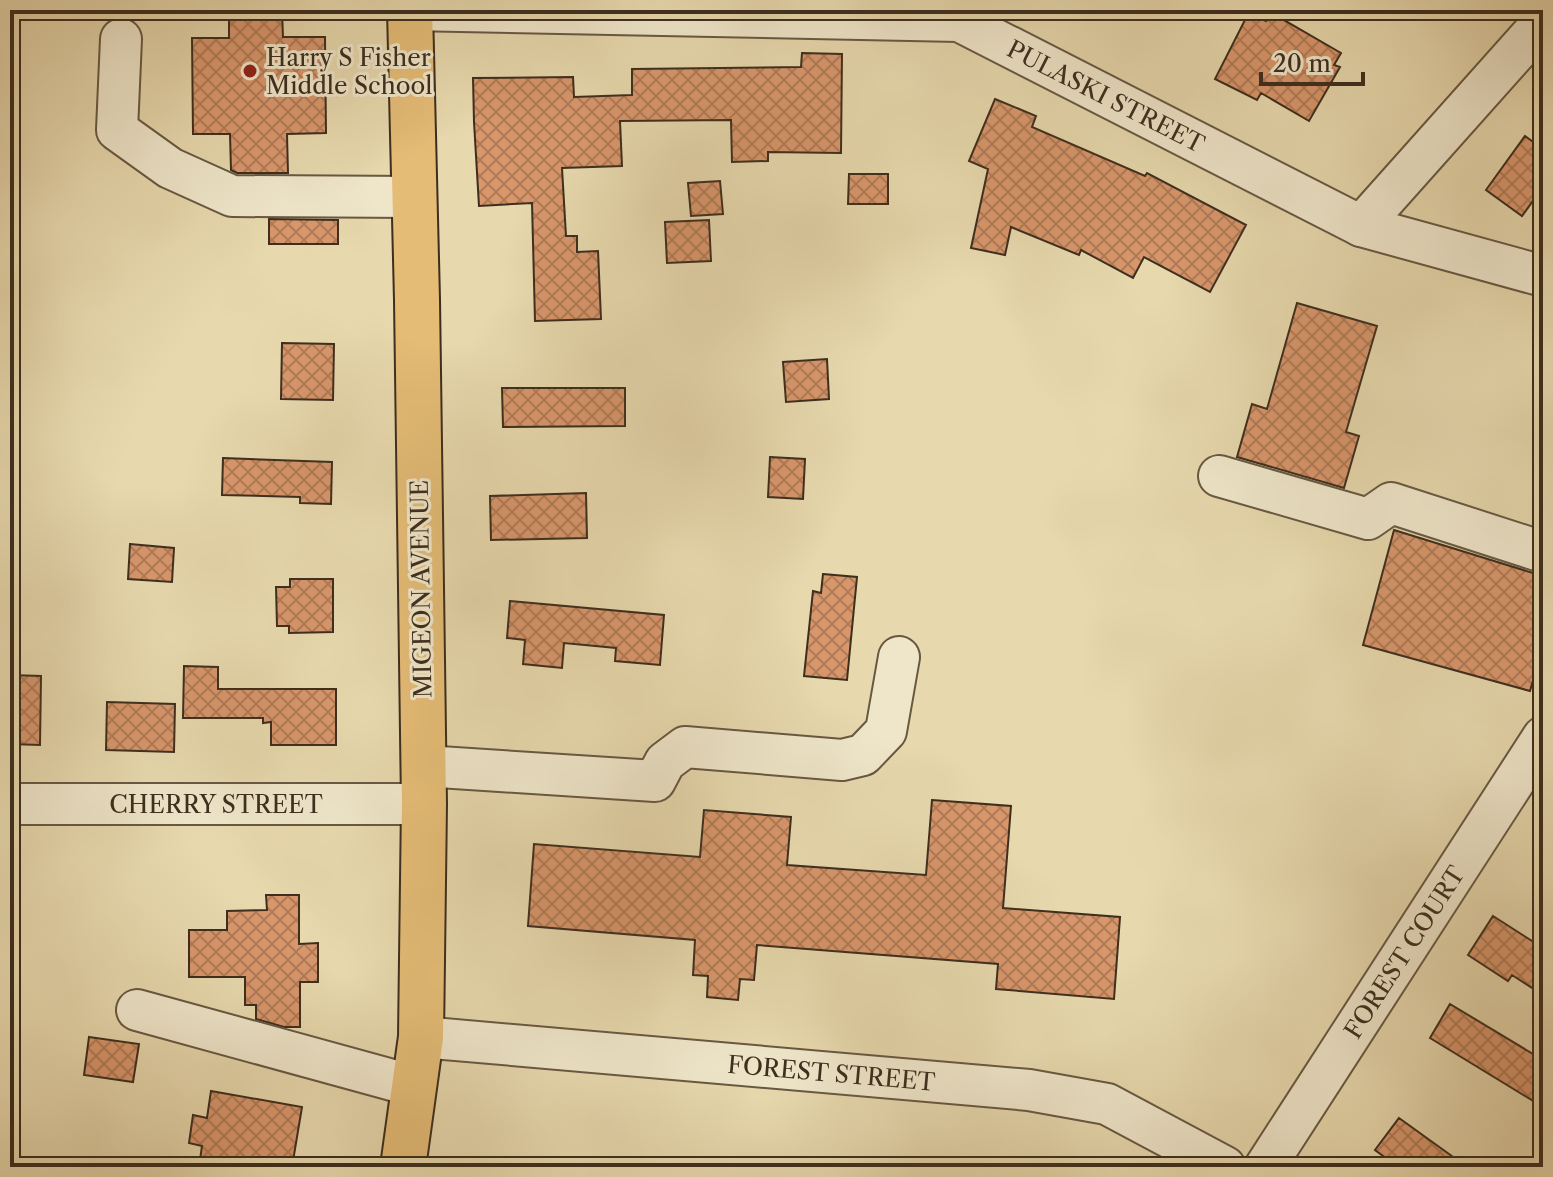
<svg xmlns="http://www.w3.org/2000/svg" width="1553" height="1177" font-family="'Libre Caslon Text',serif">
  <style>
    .building { fill: url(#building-cross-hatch); stroke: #3d2e1e; stroke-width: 2 }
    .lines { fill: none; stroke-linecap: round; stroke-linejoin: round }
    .minor-casing { stroke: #685842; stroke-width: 44 }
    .major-casing { stroke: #3d2e1e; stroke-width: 48 }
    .minor { stroke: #efe6ca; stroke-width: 40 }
    .major { stroke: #e4bc76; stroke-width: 44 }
    .poi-dot { fill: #8f2418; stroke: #efe6ca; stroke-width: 3 }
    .labels { text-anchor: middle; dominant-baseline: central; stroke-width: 6; stroke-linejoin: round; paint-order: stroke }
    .poi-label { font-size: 24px; fill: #3d2e1e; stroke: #efe6ca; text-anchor: start }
    .street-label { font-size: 24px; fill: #3d2e1e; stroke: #efe6ca }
  </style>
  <defs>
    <pattern id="building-cross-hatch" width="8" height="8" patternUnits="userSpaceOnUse" patternTransform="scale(2)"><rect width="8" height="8" fill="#d8966b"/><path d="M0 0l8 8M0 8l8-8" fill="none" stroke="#b07b57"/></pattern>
  </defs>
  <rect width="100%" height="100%" fill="#e7d8ad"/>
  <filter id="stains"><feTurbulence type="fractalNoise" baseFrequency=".0025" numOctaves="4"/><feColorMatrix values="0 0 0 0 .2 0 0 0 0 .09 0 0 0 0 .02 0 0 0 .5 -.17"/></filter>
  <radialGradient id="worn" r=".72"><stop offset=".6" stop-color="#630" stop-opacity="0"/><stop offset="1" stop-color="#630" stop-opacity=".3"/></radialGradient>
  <path class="building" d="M 229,10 L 282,10 L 283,37 L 325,37 L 326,133 L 287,134 L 288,173 L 237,173 L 231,170 L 230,134 L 193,134 L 192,38 L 229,38 Z
    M 1249,12 L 1266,21 L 1270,12 L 1341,53 L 1334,65 L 1340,67 L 1309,121 L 1261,93 L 1257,100 L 1215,79 Z
    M 802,53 L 842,54 L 841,153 L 768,152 L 768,161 L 732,162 L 731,120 L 620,121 L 622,166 L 562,168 L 566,236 L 577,236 L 577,252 L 598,251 L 601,319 L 535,321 L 532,203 L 479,206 L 474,122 L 473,78 L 573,77 L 574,97 L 632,95 L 632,69 L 801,67 Z
    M 995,99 L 1036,116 L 1032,127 L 1145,176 L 1147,173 L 1246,225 L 1210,292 L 1144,257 L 1133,278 L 1081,250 L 1079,255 L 1011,227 L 1005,255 L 971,248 L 988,169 L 969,161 Z
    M 1525,136 L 1543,149 L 1543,187 L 1522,216 L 1486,190 Z
    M 849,174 L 888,174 L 888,204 L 848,204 Z
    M 720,181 L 723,214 L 691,216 L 688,183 Z
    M 269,219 L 338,220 L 338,244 L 269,244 Z
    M 709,220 L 711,261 L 667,263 L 665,222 Z
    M 1297,303 L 1377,326 L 1346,432 L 1359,436 L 1344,488 L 1237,457 L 1252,404 L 1267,409 Z
    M 282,343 L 334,344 L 333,400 L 281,399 Z
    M 827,359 L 829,399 L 786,402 L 783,362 Z
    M 502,388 L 625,388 L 625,426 L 503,427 Z
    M 770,457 L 805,459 L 803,499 L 768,497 Z
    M 223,458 L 332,462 L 331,504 L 300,503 L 300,497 L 222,495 Z
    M 586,493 L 587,538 L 491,540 L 490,496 Z
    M 1394,530 L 1536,574 L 1543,574 L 1543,646 L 1530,691 L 1363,645 Z
    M 130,544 L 174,548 L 172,582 L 128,579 Z
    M 823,574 L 857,577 L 847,680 L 804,676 L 813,591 L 821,593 Z
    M 290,579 L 333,579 L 333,632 L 289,633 L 289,626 L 277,626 L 276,587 L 290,587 Z
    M 510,601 L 664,615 L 660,665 L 615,661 L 616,648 L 564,643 L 562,668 L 523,664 L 525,640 L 507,638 Z
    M 184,666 L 218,667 L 218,689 L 336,689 L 336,745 L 271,745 L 271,722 L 263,723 L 263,718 L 183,718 Z
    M 10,675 L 41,676 L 40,745 L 10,744 Z
    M 107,702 L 175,704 L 174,752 L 106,750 Z
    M 932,800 L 1011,806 L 1003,908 L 1120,917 L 1114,999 L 996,989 L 998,964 L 757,945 L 754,980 L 740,979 L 738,1000 L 707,997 L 708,976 L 693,975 L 695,940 L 528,926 L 534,844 L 700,857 L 704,810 L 791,817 L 787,865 L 926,875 Z
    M 266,895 L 299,895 L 299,944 L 318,943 L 318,982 L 300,982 L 300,1027 L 284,1027 L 256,1019 L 256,1005 L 245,1005 L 245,977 L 189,977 L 189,930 L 227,930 L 227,911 L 267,910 Z
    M 1493,916 L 1543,948 L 1543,995 L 1512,975 L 1508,981 L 1468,955 Z
    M 1450,1004 L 1543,1060 L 1543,1107 L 1430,1038 Z
    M 89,1037 L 139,1044 L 133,1082 L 84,1075 Z
    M 211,1091 L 302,1107 L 292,1167 L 199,1167 L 202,1146 L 189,1143 L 193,1115 L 207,1118 Z
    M 1399,1118 L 1467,1167 L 1398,1167 L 1375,1150 Z"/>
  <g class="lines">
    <defs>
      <g id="minor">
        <path id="s1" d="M 410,10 L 959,21 L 1361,226 L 1543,276"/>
        <path d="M 121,39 L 117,130 L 170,168 L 232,196 L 415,197"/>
        <path d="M 1361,226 L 1543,22"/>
        <path d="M 1219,476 L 1368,519 L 1391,503 L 1543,552"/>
        <path d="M 424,766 L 655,781 L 665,762 L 685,747 L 842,760 L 863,755 L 886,731 L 899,657"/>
        <path id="s2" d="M 10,804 L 424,804"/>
        <path d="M 137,1010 L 414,1086"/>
        <path id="s3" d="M 421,1037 L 1029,1090 L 1107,1104 L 1225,1167"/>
        <path id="s4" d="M 1265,1167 L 1543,737"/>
      </g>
      <path id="major" d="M 403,1167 L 421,1037 L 424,804 L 417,300 L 410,10"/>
    </defs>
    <use href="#minor" class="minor-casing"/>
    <use href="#major" class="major-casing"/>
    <use href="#minor" class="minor"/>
    <use href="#major" class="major"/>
  </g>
  <circle class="poi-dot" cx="250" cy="71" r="8"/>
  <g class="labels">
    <g class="poi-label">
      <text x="266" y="57">Harry S Fisher<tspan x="266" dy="28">Middle School</tspan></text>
    </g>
    <g class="street-label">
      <text stroke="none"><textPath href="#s1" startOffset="714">PULASKI STREET</textPath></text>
      <text transform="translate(421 589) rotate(-91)">MIGEON AVENUE</text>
      <text stroke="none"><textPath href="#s2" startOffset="206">CHERRY STREET</textPath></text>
      <text stroke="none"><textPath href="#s4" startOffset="256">FOREST COURT</textPath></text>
      <text stroke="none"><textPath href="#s3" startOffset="412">FOREST STREET</textPath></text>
    </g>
  </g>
  <rect width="1553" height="1177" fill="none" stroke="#e7d8ad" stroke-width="40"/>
  <rect x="12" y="12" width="1529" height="1153" fill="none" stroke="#3d2e1e" stroke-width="4"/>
  <rect x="20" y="20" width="1513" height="1137" fill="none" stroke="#3d2e1e" stroke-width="2"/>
  <path d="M1261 72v12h102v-12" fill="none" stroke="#3d2e1e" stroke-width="4"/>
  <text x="1273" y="72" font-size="24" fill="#3d2e1e" stroke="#efe6ca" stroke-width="6" paint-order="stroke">20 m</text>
  <rect width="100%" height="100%" filter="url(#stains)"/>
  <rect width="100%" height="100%" fill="url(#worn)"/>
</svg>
